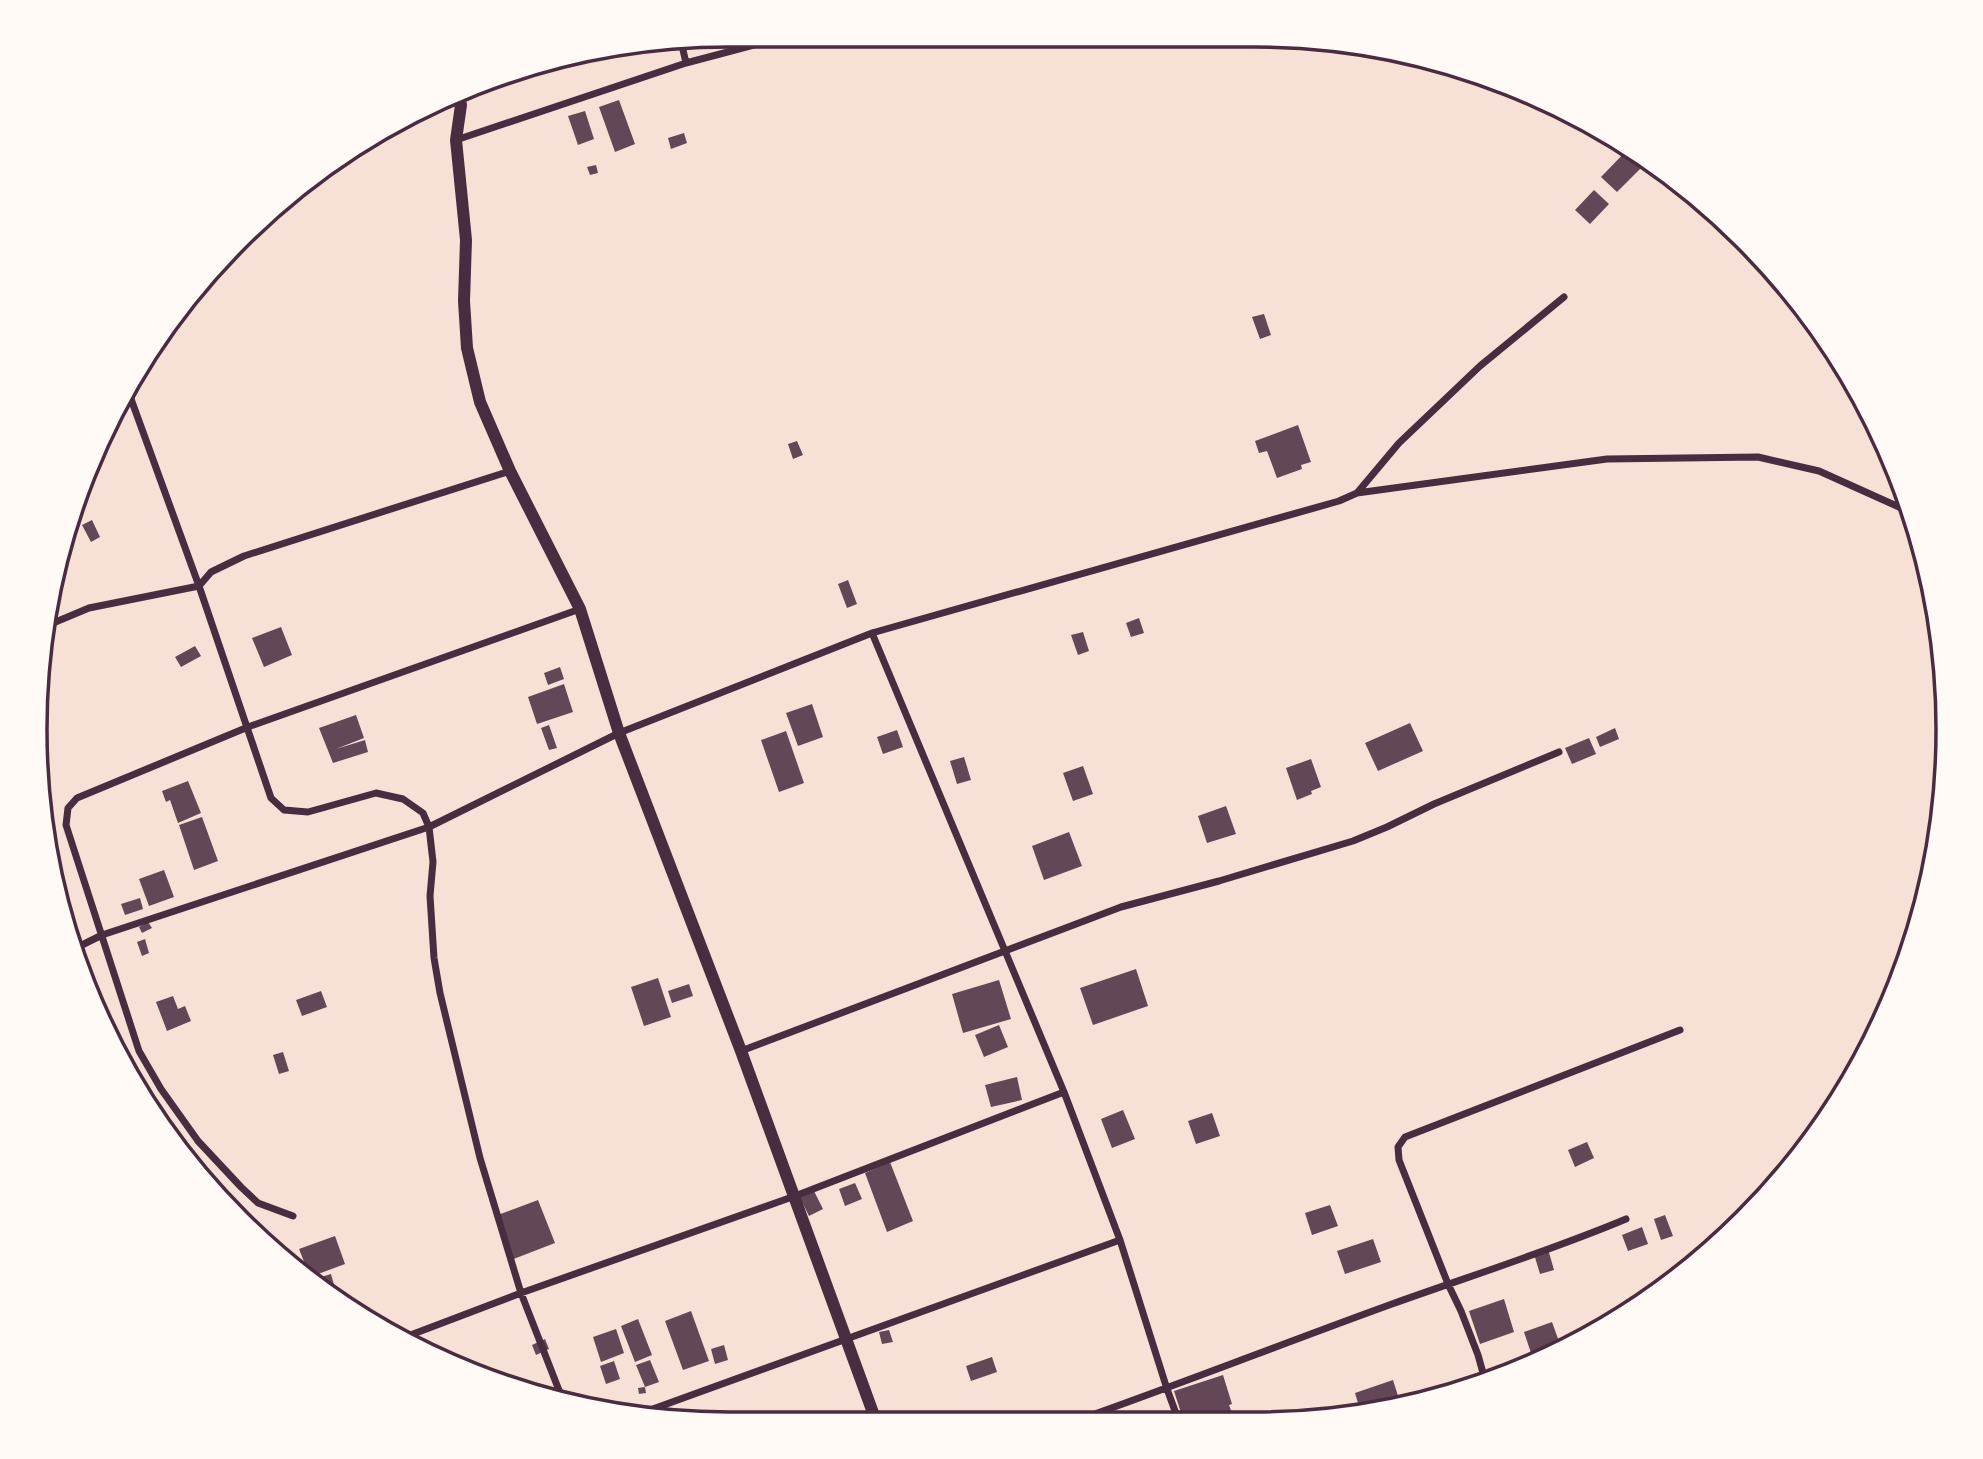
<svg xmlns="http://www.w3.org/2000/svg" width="1983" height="1459" font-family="Helvetica,sans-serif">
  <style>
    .building { fill: #644757 }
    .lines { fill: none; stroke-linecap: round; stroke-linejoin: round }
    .minor { stroke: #4a2c40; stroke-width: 7 }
    .tertiary { stroke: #4a2c40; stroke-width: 12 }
    .rim { fill: none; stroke: #4a2c40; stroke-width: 3.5 }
  </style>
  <rect width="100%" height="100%" fill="#f7e1d7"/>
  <path class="building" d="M 548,60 L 551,67 L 520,79 L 517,72 Z
    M 619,100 L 635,144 L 615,152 L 599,107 Z
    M 585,111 L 594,139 L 578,145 L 568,116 Z
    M 684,133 L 687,143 L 671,149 L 668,138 Z
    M 1630,147 L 1649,160 L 1617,192 L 1601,177 Z
    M 596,165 L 598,173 L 590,175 L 587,167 Z
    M 1594,190 L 1609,204 L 1590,224 L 1575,210 Z
    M 1264,314 L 1271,335 L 1260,339 L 1252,317 Z
    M 1298,425 L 1311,462 L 1301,465 L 1302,469 L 1277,478 L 1267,451 L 1259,453 L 1255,441 Z
    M 797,441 L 803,455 L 793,459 L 788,444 Z
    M 92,520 L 100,537 L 91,542 L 82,525 Z
    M 848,580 L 857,604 L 847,608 L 838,584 Z
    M 1139,618 L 1144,633 L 1131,637 L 1126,623 Z
    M 281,627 L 292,655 L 264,667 L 252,638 Z
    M 1083,632 L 1089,651 L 1078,655 L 1071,635 Z
    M 195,646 L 201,656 L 181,667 L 175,657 Z
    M 560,667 L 564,679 L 548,685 L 544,673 Z
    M 564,684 L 573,712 L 537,724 L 528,697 Z
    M 812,704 L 823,737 L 798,746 L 786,713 Z
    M 356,715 L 364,738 L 336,749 L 365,740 L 368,752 L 333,763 L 319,728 Z
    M 1410,723 L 1423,751 L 1378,771 L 1365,743 Z
    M 549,725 L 557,748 L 549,750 L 541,728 Z
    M 1615,728 L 1619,739 L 1600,747 L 1596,737 Z
    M 897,730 L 903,747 L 883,754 L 877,737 Z
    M 786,731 L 804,783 L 779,792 L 761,740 Z
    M 1589,738 L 1596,754 L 1572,764 L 1565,748 Z
    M 964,757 L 971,780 L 957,784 L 950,761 Z
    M 1311,759 L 1321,787 L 1311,791 L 1312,794 L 1297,800 L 1286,768 Z
    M 1083,766 L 1093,794 L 1073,801 L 1063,773 Z
    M 188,781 L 201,813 L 178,823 L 170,800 L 166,802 L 162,791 Z
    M 1226,806 L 1236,834 L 1207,843 L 1198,816 Z
    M 202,817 L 218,861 L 194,870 L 179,825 Z
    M 1069,832 L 1082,866 L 1044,880 L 1032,846 Z
    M 164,870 L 174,897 L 149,906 L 139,879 Z
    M 140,898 L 143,909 L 125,915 L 121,904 Z
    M 148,922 L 152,928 L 142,933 L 139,927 Z
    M 145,939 L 149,953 L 142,956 L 137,942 Z
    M 1136,969 L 1148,1006 L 1093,1025 L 1080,988 Z
    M 658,978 L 671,1017 L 644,1026 L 631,987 Z
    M 999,980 L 1011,1019 L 963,1033 L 952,994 Z
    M 689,984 L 693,996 L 672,1003 L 668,991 Z
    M 321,991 L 327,1007 L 302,1016 L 296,1000 Z
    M 173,996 L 178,1009 L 185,1006 L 191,1021 L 167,1031 L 156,1002 Z
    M 999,1025 L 1008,1047 L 984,1057 L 975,1035 Z
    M 283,1052 L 289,1071 L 279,1074 L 273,1055 Z
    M 1017,1077 L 1022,1100 L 991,1107 L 985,1085 Z
    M 1123,1110 L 1135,1139 L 1112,1148 L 1101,1119 Z
    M 1212,1113 L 1220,1136 L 1196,1144 L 1188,1121 Z
    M 1587,1142 L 1594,1158 L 1575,1167 L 1568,1150 Z
    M 890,1162 L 913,1221 L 887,1232 L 865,1173 Z
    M 855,1183 L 862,1199 L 845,1206 L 839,1189 Z
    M 812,1187 L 823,1209 L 809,1216 L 798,1194 Z
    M 538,1200 L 555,1243 L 511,1260 L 495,1216 Z
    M 1330,1205 L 1338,1226 L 1312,1235 L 1305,1213 Z
    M 1665,1215 L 1673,1236 L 1661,1240 L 1654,1219 Z
    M 1642,1227 L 1648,1244 L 1628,1251 L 1622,1235 Z
    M 335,1236 L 345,1264 L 310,1277 L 299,1249 Z
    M 1373,1239 L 1381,1262 L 1345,1274 L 1337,1251 Z
    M 1548,1249 L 1554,1270 L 1540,1274 L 1534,1254 Z
    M 331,1274 L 336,1292 L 331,1294 L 311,1280 Z
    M 1504,1299 L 1514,1332 L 1480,1344 L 1469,1311 Z
    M 691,1311 L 709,1361 L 683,1370 L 665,1321 Z
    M 638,1319 L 652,1355 L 635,1362 L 621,1326 Z
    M 1552,1322 L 1561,1347 L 1534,1362 L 1524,1332 Z
    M 616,1329 L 624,1353 L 601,1362 L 593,1337 Z
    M 889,1330 L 893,1342 L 882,1344 L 879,1332 Z
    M 545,1339 L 549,1349 L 536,1355 L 532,1345 Z
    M 724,1345 L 728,1360 L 715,1364 L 711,1349 Z
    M 992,1357 L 997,1372 L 971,1381 L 966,1366 Z
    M 650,1360 L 659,1382 L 645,1387 L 646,1393 L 639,1394 L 638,1388 L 645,1387 L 636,1365 Z
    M 614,1361 L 620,1379 L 606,1384 L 600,1366 Z
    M 1223,1375 L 1232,1404 L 1229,1405 L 1234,1418 L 1183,1419 L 1174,1391 Z
    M 1393,1380 L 1399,1399 L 1361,1413 L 1355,1393 Z"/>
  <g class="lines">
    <path class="minor" d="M 681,41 L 686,63
      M 456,140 L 686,63 L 792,35
      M 127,388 L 199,586 L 211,572 L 244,556 L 510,471
      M 1357,493 L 1607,459 L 1758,457 L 1819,471 L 1910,512
      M 46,626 L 89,608 L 199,586 L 271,798 L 284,810 L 308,812 L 376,793 L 403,799 L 423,813 L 429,827 L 433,862 L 430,896 L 434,958 L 440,993 L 480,1158 L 521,1293 L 562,1398
      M 872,633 L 1064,1092 L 1120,1240 L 1167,1389 L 1178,1419
      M 74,949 L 102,935 L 429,827 L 619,733 L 872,633 L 1339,501 L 1357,493 L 1399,443 L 1480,366 L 1564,297
      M 741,1051 L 1121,907 L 1219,881 L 1353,841 L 1387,827 L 1434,804 L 1559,752
      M 293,1216 L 258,1203 L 241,1187 L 198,1141 L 161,1089 L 139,1051 L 66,825 L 68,808 L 77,798 L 248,727 L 580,609
      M 400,1339 L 521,1293 L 795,1196 L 1064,1092
      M 1485,1380 L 1478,1355 L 1461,1311 L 1448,1284 L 1399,1160 L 1398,1147 L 1405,1137 L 1680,1030
      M 639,1414 L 1120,1240
      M 1078,1420 C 1183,1383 1287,1342 1392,1304 C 1470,1276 1550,1251 1626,1219"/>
    <path class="tertiary" d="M 459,96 L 461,105 L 456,140 L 466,240 L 464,301 L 467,348 L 480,402 L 510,471 L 580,609 L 619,733 L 741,1051 L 876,1421"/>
  </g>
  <path d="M0 0H1983V1459H0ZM729 47H1254A682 682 0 0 1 1936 729V730A682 682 0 0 1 1254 1412H729A682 682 0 0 1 47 730V729A682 682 0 0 1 729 47Z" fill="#fffaf5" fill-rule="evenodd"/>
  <path class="rim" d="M729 47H1254A682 682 0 0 1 1936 729V730A682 682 0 0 1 1254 1412H729A682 682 0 0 1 47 730V729A682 682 0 0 1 729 47Z"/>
</svg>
